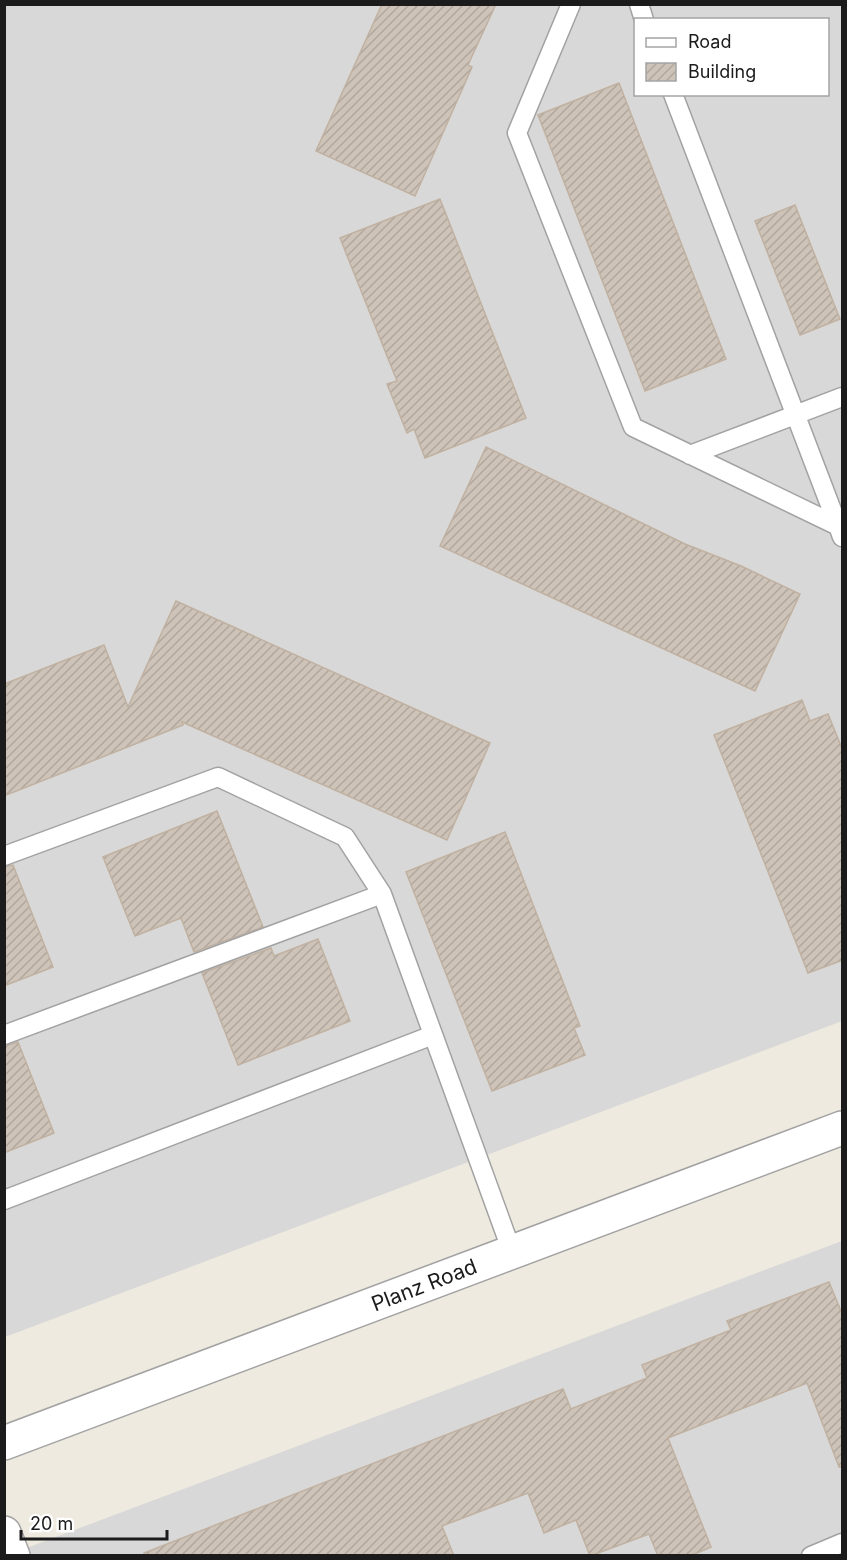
<svg xmlns="http://www.w3.org/2000/svg" width="847" height="1560" font-family="Inter,sans-serif">
  <style>
    .residential { fill: #d9d8d8; fill-rule: evenodd }
    .building { fill: url(#building-hatch); stroke: #c0b1a0; stroke-width: 1.5 }
    .lines { fill: none; stroke-linecap: round; stroke-linejoin: round }
    .service-casing { stroke: #a2a2a2; stroke-width: 21 }
    .minor-casing { stroke: #a2a2a2; stroke-width: 36 }
    .tertiary-casing { stroke: #a2a2a2; stroke-width: 36 }
    .service { stroke: #fff; stroke-width: 18 }
    .minor { stroke: #fff; stroke-width: 33 }
    .tertiary { stroke: #fff; stroke-width: 33 }
    .labels { text-anchor: middle; dominant-baseline: central; stroke-width: 4.5; stroke-linejoin: round; paint-order: stroke }
    .street-label { font-size: 21px; fill: #1b1b1b; stroke: #fff }
  </style>
  <defs>
    <pattern id="building-hatch" width="6" height="6" patternUnits="userSpaceOnUse" patternTransform="scale(1.5)"><rect width="6" height="6" fill="#cec3b8"/><path d="M-1 1l2-2M0 6l6-6M5 7l2-2" fill="none" stroke="#b0a79e"/></pattern>
  </defs>
  <rect width="100%" height="100%" fill="#eeeadf"/>
  <path class="residential" d="M 5,5 L 842,5 L 842,1021 L 5,1337 ZM 636,20 L 828,20 L 828,94 L 636,94 Z
    M 842,1241 L 842,1555 L 8,1555 Z"/>
  <path class="building" d="M 382,4 L 496,4 L 468,65 L 472,67 L 415,196 L 316,151 Z
    M 619,83 L 726,359 L 645,391 L 538,115 Z
    M 440,199 L 526,418 L 425,458 L 414,429 L 407,433 L 387,384 L 397,381 L 340,238 Z
    M 795,205 L 840,319 L 800,335 L 755,221 Z
    M 486,447 L 685,544 L 741,566 L 800,594 L 755,691 L 440,546 Z
    M 176,601 L 490,743 L 447,840 L 182,722 L 183,725 L 4,796 L 4,684 L 104,645 L 128,707 Z
    M 802,700 L 810,721 L 828,714 L 843,751 L 843,960 L 808,973 L 714,735 Z
    M 217,811 L 263,927 L 194,952 L 181,918 L 135,936 L 103,857 Z
    M 505,832 L 580,1026 L 574,1028 L 585,1055 L 492,1091 L 406,872 Z
    M 13,865 L 53,967 L 4,986 L 4,867 Z
    M 318,939 L 350,1021 L 238,1065 L 202,973 L 271,948 L 274,956 Z
    M 18,1042 L 54,1133 L 4,1153 L 4,1046 Z
    M 829,1282 L 843,1316 L 843,1467 L 839,1467 L 807,1383 L 668,1438 L 711,1547 L 690,1556 L 658,1556 L 649,1534 L 590,1556 L 576,1520 L 544,1533 L 528,1493 L 442,1526 L 454,1556 L 144,1556 L 144,1553 L 563,1389 L 571,1409 L 647,1378 L 642,1365 L 731,1330 L 727,1321 Z"/>
  <g class="lines">
    <defs>
      <path id="service" d="M 571,4 L 517,133 L 633,427 L 838,526 L 842,537
        M 639,4 L 644,20
        M 673,94 L 838,526
        M 690,455 L 842,397
        M 4,856 L 218,777 L 345,837 L 382,894 L 512,1252
        M 4,1035 L 382,894
        M 4,1200 L 433,1035
        M 811,1556 L 842,1543"/>
      <path id="minor" d="M 4,1533 L 13,1556"/>
      <path id="tertiary" d="M 4,1443 L 842,1128"/>
    </defs>
    <use href="#service" class="service-casing"/>
    <use href="#minor" class="minor-casing"/>
    <use href="#tertiary" class="tertiary-casing"/>
    <use href="#service" class="service"/>
    <use href="#minor" class="minor"/>
    <use href="#tertiary" class="tertiary"/>
  </g>
  <g class="labels">
    <g class="street-label">
      <text transform="translate(424 1285) rotate(-21)">Planz Road</text>
    </g>
  </g>
  <rect width="847" height="1560" fill="none" stroke="#1b1b1b" stroke-width="12"/>
  <rect x="634" y="18" width="195" height="78" fill="#ffffff" stroke="#a4a4a4" stroke-width="1.5"/>
  <rect x="646" y="38" width="30" height="9" fill="#ffffff" stroke="#a4a4a4" stroke-width="1.5"/>
  <text x="688" y="48" font-size="18" fill="#1b1b1b">Road</text>
  <rect x="646" y="63" width="30" height="18" fill="url(#building-hatch)" stroke="#a4a4a4" stroke-width="1.5"/>
  <text x="688" y="78" font-size="18" fill="#1b1b1b">Building</text>
  <path d="M21 1530v9h146v-9" fill="none" stroke="#1b1b1b" stroke-width="3"/>
  <text x="30" y="1530" font-size="18" fill="#1b1b1b" stroke="#ffffff" stroke-width="4.5" paint-order="stroke">20 m</text>
</svg>
